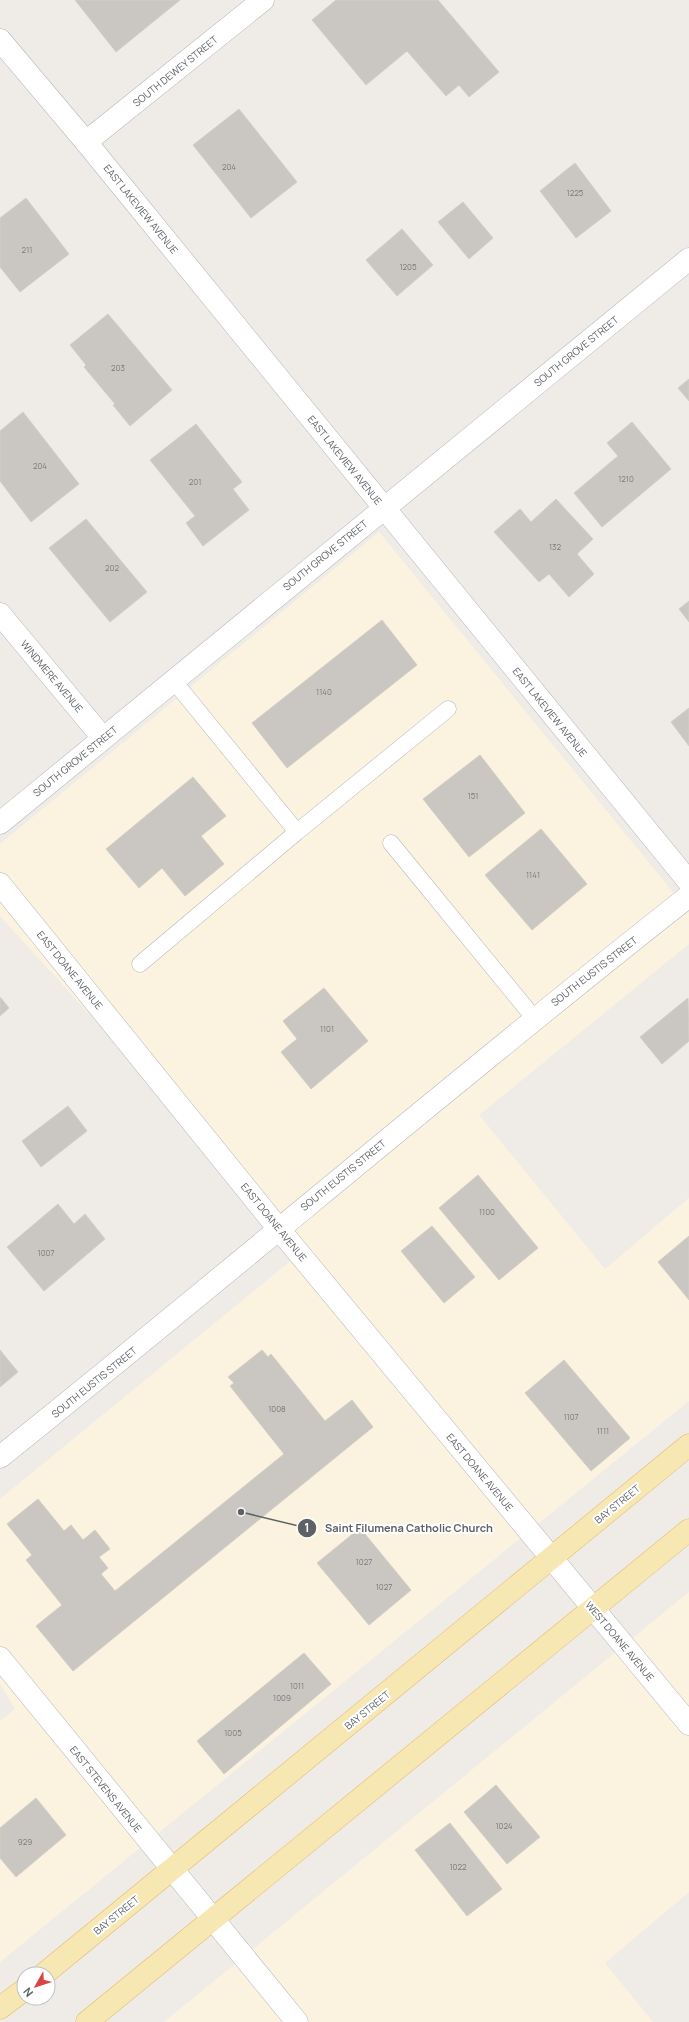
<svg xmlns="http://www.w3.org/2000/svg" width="689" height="2022" font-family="Manrope,sans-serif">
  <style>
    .commercial { fill: #fbf3e0 }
    .building { fill: #cac7c3; stroke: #d3cec5 }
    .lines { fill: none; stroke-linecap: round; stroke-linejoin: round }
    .lane-casing { stroke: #b4b7ba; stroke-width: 17 }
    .street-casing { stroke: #b4b7ba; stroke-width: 23 }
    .secondary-casing { stroke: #b3b6ba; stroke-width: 23 }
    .primary-casing { stroke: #e4b96b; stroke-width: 23 }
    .lane { stroke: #fff; stroke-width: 16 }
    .street { stroke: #fff; stroke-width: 22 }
    .secondary { stroke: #fff; stroke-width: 22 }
    .primary { stroke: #f7e7b3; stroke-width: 22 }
    .labels { text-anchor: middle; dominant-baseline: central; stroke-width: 4; stroke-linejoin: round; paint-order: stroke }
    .number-label { font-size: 8px; fill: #797b7c }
    .street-label { font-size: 10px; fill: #5e6265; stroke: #fff }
    .leader { fill: none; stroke: #5e6265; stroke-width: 1.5 }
    .callout-dot { fill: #5e6265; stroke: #fff; stroke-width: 1.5 }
    .mark-label { font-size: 12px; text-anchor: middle; font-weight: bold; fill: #fff }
    .callout-label { font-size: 11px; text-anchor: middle; font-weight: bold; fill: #5e6265; stroke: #fff; stroke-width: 4; stroke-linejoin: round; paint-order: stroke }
  </style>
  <rect width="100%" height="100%" fill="#efece7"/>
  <path class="commercial" d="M 379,532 L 689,912 L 689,944 L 479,1115 L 605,1269 L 689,1198 L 689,1401 L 0,1962 L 0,1721 L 15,1709 L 0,1684 L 0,1499 L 304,1250 L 0,916 L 0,844 Z
    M 689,1592 L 689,1892 L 605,1963 L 653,2022 L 164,2022 Z"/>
  <path class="building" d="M 75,0 L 180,0 L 116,52 Z
    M 336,0 L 438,0 L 499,72 L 469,97 L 459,85 L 446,96 L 407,51 L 366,85 L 312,20 Z
    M 239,109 L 297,182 L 251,218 L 193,145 Z
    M 575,163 L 611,211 L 576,238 L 540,191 Z
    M 26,198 L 69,254 L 20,292 L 0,267 L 0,218 Z
    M 463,202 L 493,238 L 469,259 L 438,222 Z
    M 402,229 L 433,265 L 397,296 L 366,260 Z
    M 108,314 L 172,390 L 130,426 L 113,405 L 115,404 L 84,367 L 86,365 L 70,345 Z
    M 689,379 L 689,401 L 678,388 Z
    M 23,412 L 79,484 L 31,522 L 0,481 L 0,431 Z
    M 632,422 L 671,469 L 602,527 L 574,493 L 618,456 L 607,443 Z
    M 196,424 L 242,482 L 233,489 L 249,510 L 203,546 L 186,523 L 195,516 L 150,460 Z
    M 556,499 L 593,539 L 577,554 L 594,574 L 569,597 L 549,574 L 539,582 L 494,532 L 520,509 L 531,522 Z
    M 86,519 L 147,592 L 110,622 L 49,548 Z
    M 689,601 L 689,622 L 679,609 Z
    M 382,620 L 417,665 L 287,768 L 252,723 Z
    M 689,708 L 689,746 L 671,722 Z
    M 480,755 L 525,813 L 469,857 L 423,799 Z
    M 193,777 L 226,816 L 201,836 L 224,864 L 185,896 L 162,868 L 139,888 L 106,849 Z
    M 541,829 L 587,884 L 532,930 L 485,875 Z
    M 324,988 L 368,1041 L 311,1089 L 281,1052 L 297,1039 L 283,1021 Z
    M 0,997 L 9,1008 L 0,1016 Z
    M 688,998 L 689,1041 L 662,1064 L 640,1037 Z
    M 68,1106 L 87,1131 L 41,1167 L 22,1141 Z
    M 478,1175 L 538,1248 L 499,1280 L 439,1208 Z
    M 58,1204 L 74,1224 L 85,1214 L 105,1239 L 44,1291 L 7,1247 Z
    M 432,1226 L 475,1277 L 444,1303 L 401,1251 Z
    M 689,1236 L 689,1300 L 658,1262 Z
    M 0,1350 L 18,1372 L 0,1387 Z
    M 262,1350 L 268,1357 L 271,1354 L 325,1421 L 352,1400 L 373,1427 L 73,1671 L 36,1626 L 62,1605 L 26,1560 L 32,1555 L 7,1524 L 38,1499 L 64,1531 L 71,1525 L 83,1540 L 95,1530 L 110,1549 L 99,1557 L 108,1568 L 101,1574 L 115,1591 L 284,1454 L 230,1386 L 234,1383 L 228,1377 Z
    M 564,1360 L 630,1438 L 591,1471 L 525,1393 Z
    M 360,1528 L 411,1590 L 369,1625 L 317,1563 Z
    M 304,1653 L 331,1684 L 224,1774 L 197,1741 Z
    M 496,1785 L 540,1837 L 507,1864 L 464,1812 Z
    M 36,1798 L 66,1835 L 16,1877 L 0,1858 L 0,1828 Z
    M 450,1823 L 502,1889 L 467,1916 L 415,1850 Z"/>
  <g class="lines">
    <defs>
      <path id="lane" d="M 297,832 L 448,709
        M 391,843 L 534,1018
        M 140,964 L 297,832 L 173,680"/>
      <path id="street" d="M 86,142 L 263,0
        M 0,614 L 103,738
        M 0,884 L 278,1228 L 689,1724
        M 0,1457 C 231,1272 456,1079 689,896
        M 0,1658 L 297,2022"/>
      <path id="secondary" d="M 0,40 L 86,142 L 689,882
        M 0,823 L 689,259"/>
      <path id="primary" d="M 44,1974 L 689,1445
        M 0,2008 L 24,1990
        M 87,2022 L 689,1530"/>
    </defs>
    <use href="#lane" class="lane-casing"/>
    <use href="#street" class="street-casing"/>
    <use href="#secondary" class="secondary-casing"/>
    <use href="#primary" class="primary-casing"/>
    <use href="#lane" class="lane"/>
    <use href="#street" class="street"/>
    <use href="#secondary" class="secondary"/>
    <use href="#primary" class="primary"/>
  </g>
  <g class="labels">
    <g class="number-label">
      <text x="229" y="166">204</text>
      <text x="575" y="192">1225</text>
      <text x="27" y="249">211</text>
      <text x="408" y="266">1205</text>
      <text x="118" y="367">203</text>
      <text x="40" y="465">204</text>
      <text x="626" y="478">1210</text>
      <text x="195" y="481">201</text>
      <text x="555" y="546">132</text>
      <text x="112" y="567">202</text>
      <text x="324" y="691">1140</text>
      <text x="473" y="795">151</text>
      <text x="533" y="874">1141</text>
      <text x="327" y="1028">1101</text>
      <text x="487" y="1211">1100</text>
      <text x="46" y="1252">1007</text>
      <text x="277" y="1408">1008</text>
      <text x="571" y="1416">1107</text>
      <text x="603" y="1430">1111</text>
      <text x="364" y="1561">1027</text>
      <text x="384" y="1586">1027</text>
      <text x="297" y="1685">1011</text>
      <text x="282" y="1697">1009</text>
      <text x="233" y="1732">1005</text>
      <text x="504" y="1825">1024</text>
      <text x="25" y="1841">929</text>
      <text x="458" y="1866">1022</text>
    </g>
    <g class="street-label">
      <text transform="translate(175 71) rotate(-39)">SOUTH DEWEY STREET</text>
      <text transform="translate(141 209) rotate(51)">EAST LAKEVIEW AVENUE</text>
      <text transform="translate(576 351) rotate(-39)">SOUTH GROVE STREET</text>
      <text transform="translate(345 460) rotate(51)">EAST LAKEVIEW AVENUE</text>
      <text transform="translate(325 555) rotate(-39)">SOUTH GROVE STREET</text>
      <text transform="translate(52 676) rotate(50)">WINDMERE AVENUE</text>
      <text transform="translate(550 712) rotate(51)">EAST LAKEVIEW AVENUE</text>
      <text transform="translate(75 761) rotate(-39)">SOUTH GROVE STREET</text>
      <text transform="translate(70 970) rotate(51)">EAST DOANE AVENUE</text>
      <text transform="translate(594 971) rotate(-38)">SOUTH EUSTIS STREET</text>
      <text transform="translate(343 1175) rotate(-39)">SOUTH EUSTIS STREET</text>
      <text transform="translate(274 1222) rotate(51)">EAST DOANE AVENUE</text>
      <text transform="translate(94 1382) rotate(-39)">SOUTH EUSTIS STREET</text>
      <text transform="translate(480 1472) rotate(50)">EAST DOANE AVENUE</text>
      <text transform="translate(617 1504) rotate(-39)">BAY STREET</text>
      <text transform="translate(620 1641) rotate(50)">WEST DOANE AVENUE</text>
      <text transform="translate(367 1710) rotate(-39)">BAY STREET</text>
      <text transform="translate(106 1789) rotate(51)">EAST STEVENS AVENUE</text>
      <text transform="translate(116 1915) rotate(-39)">BAY STREET</text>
    </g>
  </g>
  <path class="leader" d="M241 1512L307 1528"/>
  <g class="callout-dot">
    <circle cx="241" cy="1512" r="4"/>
    <circle cx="307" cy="1528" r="10"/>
  </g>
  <g class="mark-label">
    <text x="307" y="1532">1</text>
  </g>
  <g class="callout-label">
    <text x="409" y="1532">Saint Filumena Catholic Church</text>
  </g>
  <g transform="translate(36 1986) rotate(231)"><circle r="19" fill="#ffffff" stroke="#bfc0c1"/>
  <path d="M0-3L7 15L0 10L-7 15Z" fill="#d94443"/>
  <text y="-6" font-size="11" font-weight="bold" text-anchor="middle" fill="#5e6265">N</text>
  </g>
</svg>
